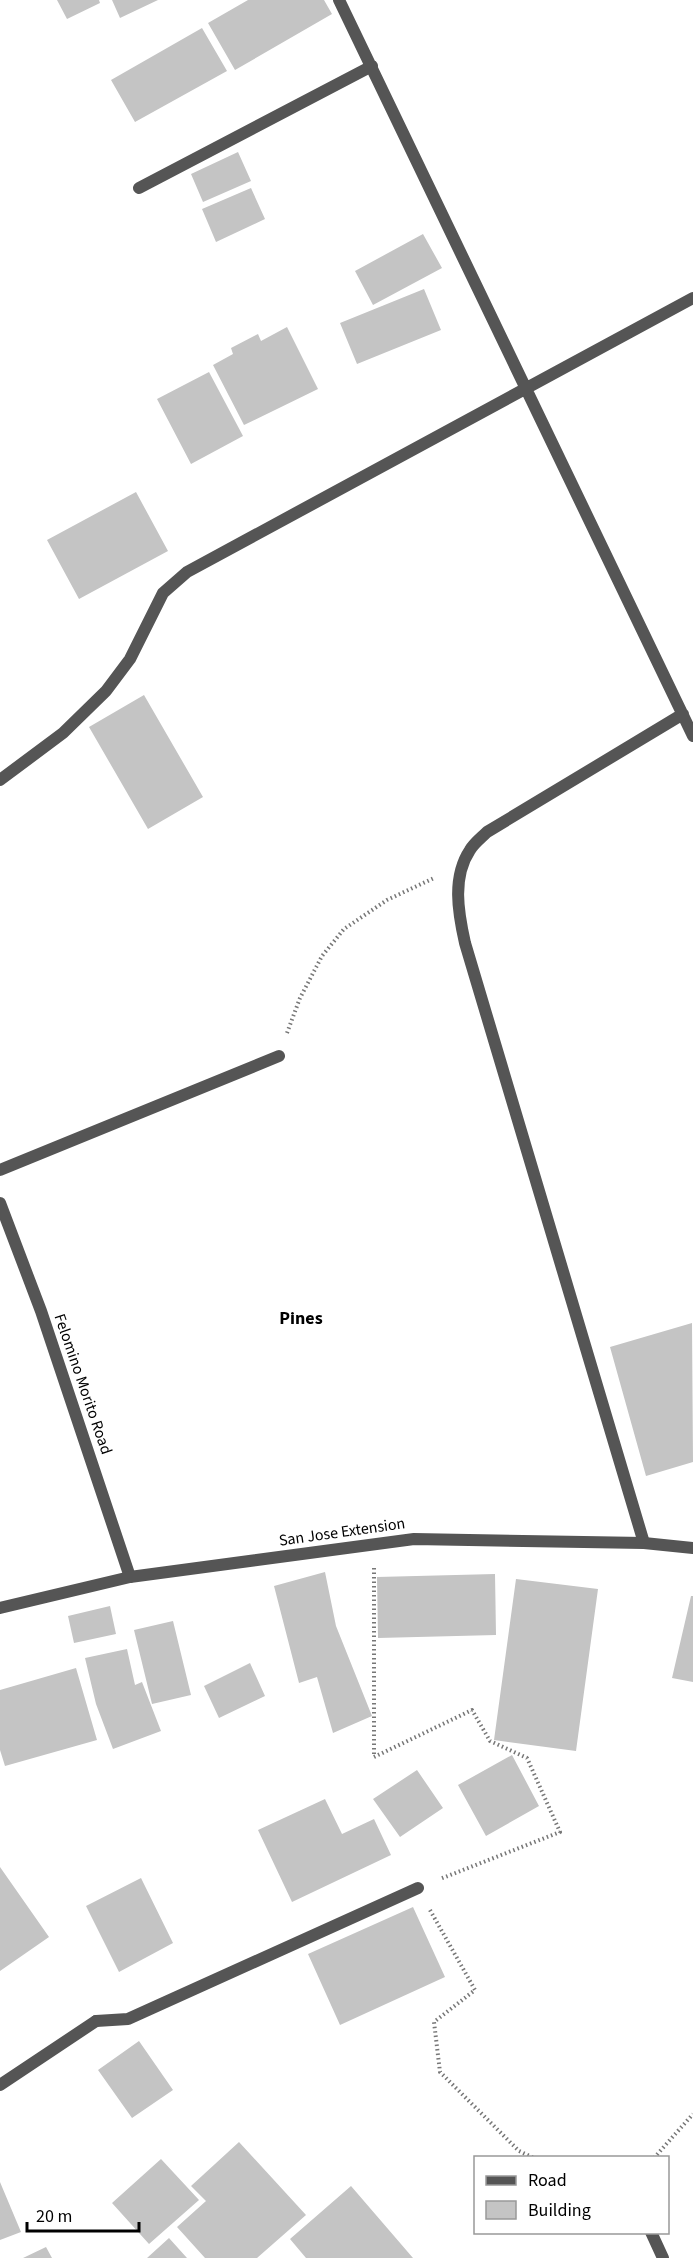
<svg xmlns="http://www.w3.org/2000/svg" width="693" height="2258" font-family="'Source Sans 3',sans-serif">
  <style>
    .building { fill: #c4c4c4 }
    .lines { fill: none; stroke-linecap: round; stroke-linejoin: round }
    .path { stroke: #777; stroke-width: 4; stroke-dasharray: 1.5 3; stroke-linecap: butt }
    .service { stroke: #555; stroke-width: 12 }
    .minor { stroke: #555; stroke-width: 12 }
    .tertiary { stroke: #555; stroke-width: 12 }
    .labels { text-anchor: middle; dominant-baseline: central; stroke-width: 4.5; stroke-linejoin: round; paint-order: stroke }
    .street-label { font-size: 16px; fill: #000; stroke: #fff }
    .neighbourhood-label { font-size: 18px; font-weight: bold; fill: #000; stroke: #fff }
  </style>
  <rect width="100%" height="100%" fill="#fff"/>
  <path class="building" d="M 57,0 L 99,0 L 100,3 L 67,19 Z
    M 112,0 L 158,0 L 120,18 Z
    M 248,0 L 324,0 L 332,14 L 235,70 L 208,23 Z
    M 202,28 L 227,71 L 135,122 L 111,80 Z
    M 238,152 L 251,181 L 203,202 L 191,174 Z
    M 251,188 L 265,219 L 216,242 L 202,209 Z
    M 423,234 L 442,268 L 373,305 L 355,271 Z
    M 424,289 L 441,330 L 357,364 L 340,323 Z
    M 287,327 L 318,389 L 244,425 L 213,365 L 233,354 L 231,348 L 258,334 L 261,341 Z
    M 209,372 L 243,436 L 191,464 L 157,399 Z
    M 136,492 L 168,551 L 79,599 L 47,540 Z
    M 144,695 L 203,797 L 148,829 L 89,727 Z
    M 692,1323 L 693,1462 L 646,1476 L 610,1347 Z
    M 325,1572 L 336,1626 L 372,1716 L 333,1733 L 317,1677 L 299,1683 L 274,1586 Z
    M 495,1574 L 496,1635 L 378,1638 L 377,1577 Z
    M 516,1579 L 598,1589 L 576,1751 L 494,1740 Z
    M 691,1596 L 693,1596 L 693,1682 L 672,1678 Z
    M 110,1606 L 116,1634 L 74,1643 L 68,1616 Z
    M 173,1621 L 191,1695 L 152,1704 L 134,1630 Z
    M 127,1649 L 135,1685 L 142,1682 L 161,1731 L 113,1749 L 96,1704 L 85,1658 Z
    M 250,1663 L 265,1696 L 219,1718 L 204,1686 Z
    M 76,1668 L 97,1740 L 5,1766 L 0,1750 L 0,1690 Z
    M 512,1755 L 539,1806 L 486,1836 L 458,1785 Z
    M 417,1770 L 443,1808 L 400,1837 L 373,1799 Z
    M 325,1799 L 342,1834 L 374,1819 L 391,1855 L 292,1902 L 258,1830 Z
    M 0,1867 L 49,1937 L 0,1971 Z
    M 141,1878 L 173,1943 L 119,1972 L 86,1906 Z
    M 413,1907 L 445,1977 L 340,2025 L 308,1954 Z
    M 139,2041 L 173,2090 L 132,2118 L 98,2070 Z
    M 239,2142 L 306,2215 L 257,2258 L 205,2258 L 177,2227 L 206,2201 L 191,2186 Z
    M 161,2159 L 199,2200 L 149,2244 L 112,2203 Z
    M 0,2182 L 21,2232 L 0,2240 Z
    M 351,2186 L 413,2258 L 306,2258 L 290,2239 Z
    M 169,2238 L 187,2258 L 147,2258 Z
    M 46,2247 L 52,2258 L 23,2258 Z"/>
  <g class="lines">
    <path class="path" d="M 287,1033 L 300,998 L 322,956 L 344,929 L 387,900 L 434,878
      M 374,1568 L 374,1757 L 472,1710 L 490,1741 L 527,1758 L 560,1832 L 440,1879
      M 430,1910 L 475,1990 L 434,2022 L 440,2072 L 519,2151 L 534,2158
      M 654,2158 L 693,2114"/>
    <path class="service" d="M 96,2021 L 128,2019 L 418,1888"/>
    <path class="minor" d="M 339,0 L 693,736
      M 139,188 L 372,66
      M 0,780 L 63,733 L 106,691 L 130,659 L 163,593 L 187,572 L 693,298
      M 0,1170 L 279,1056
      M 0,1203 L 41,1311 L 130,1577
      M 644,1543 L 465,943 C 458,912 452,877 470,850 C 474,843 481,838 487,832 L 683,714
      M 0,2085 L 96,2021
      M 651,2232 L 663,2258"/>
    <path class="tertiary" d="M 0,1608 L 130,1577 L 414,1539 L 644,1543 L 693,1548"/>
  </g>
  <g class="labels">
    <g class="street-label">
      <text transform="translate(83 1384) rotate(71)">Felomino Morito Road</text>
      <text transform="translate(342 1532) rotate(-8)">San Jose Extension</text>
    </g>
    <g class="neighbourhood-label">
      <text x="301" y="1318">Pines</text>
    </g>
  </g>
  <rect x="474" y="2156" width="195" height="78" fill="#ffffff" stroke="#999999" stroke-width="1.5"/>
  <rect x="486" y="2176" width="30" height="9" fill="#555555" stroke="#999999" stroke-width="1.5"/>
  <text x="528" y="2186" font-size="18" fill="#000000">Road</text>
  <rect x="486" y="2201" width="30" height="18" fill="#c4c4c4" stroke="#999999" stroke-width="1.5"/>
  <text x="528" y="2216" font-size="18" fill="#000000">Building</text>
  <path d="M27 2222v9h112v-9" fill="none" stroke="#000000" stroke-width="3"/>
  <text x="36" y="2222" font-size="18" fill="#000000" stroke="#ffffff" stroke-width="4.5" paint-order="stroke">20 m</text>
</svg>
